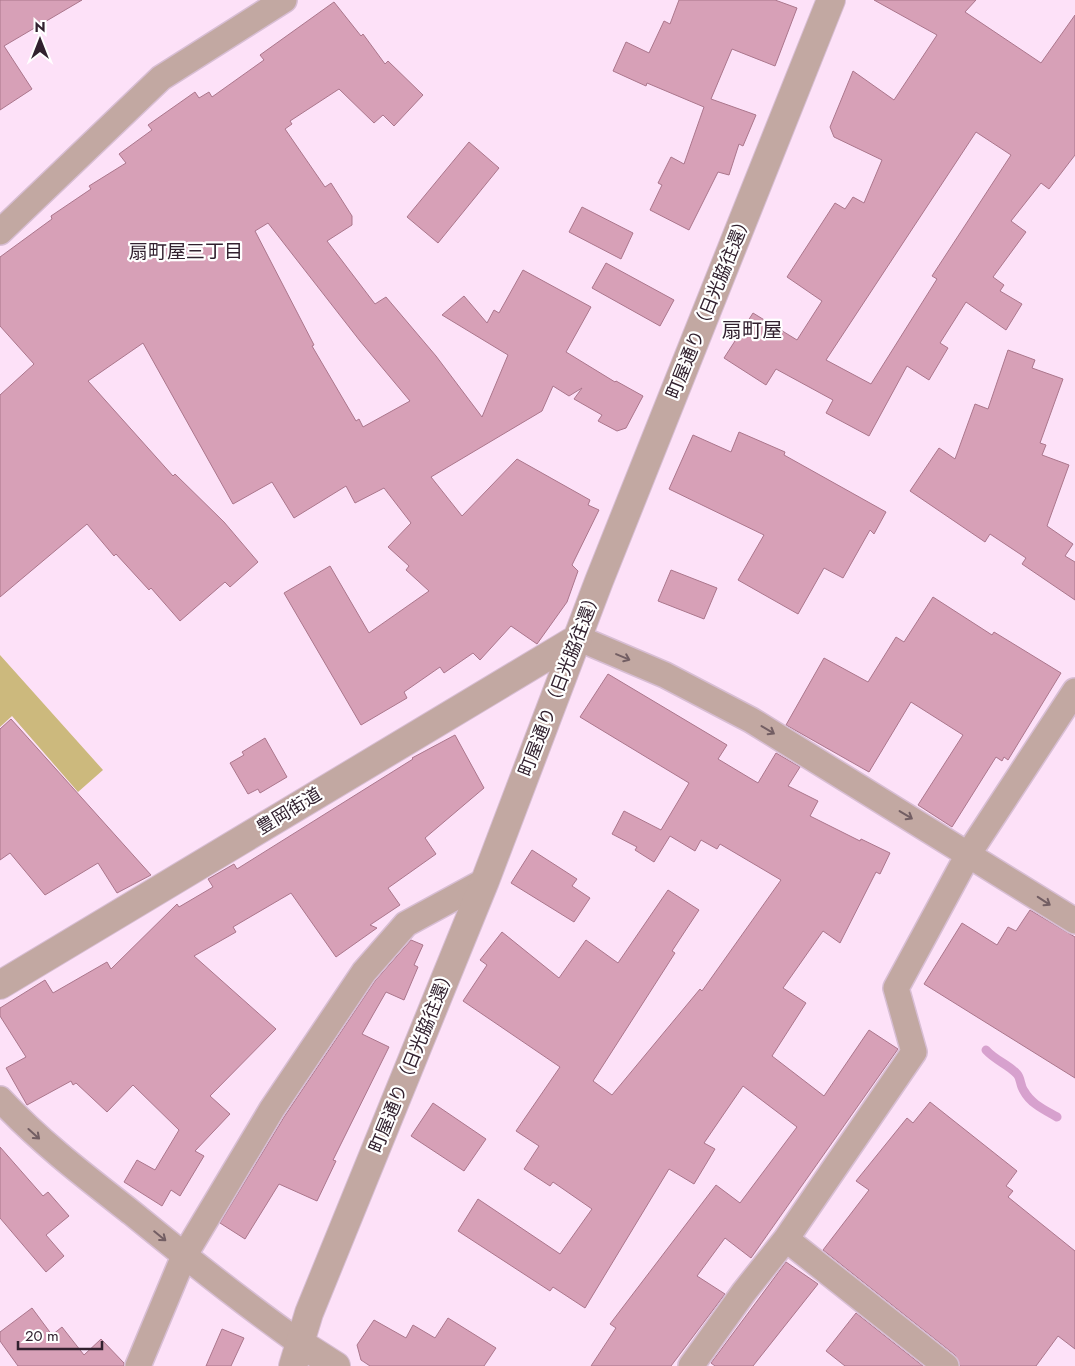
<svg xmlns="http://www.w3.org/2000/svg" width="1075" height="1366" font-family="Jost,'Noto Sans JP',sans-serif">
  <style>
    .green { fill: #ccb97d }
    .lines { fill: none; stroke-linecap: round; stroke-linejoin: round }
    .stream { stroke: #d7a1ce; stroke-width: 9 }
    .building { fill: #d7a0b7; stroke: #ab768c; fill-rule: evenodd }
    .minor-casing { stroke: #d8bed4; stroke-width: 28 }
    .tertiary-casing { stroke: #d8bed4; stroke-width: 30 }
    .minor { stroke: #c2a8a2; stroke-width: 25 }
    .tertiary { stroke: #c2a8a2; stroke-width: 28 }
    .oneway { stroke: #735e63 }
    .labels { text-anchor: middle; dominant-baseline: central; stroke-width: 4.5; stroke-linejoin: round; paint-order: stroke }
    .street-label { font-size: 18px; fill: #32212f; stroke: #fff }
    .neighbourhood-label { font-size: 19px; fill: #32212f; stroke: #fff }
    .quarter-label { font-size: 20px; fill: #32212f; stroke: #fff }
  </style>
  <rect width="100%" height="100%" fill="#fde1f8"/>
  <path class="green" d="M 0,655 L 103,770 L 78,792 L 12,716 L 0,727 Z"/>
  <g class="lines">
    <path class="stream" d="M 986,1050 C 996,1061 1008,1064 1017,1074 C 1021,1078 1020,1086 1024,1091 C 1031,1104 1045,1110 1057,1117"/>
  </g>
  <path class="building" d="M 0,0 L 82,0 L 4,46 L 32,89 L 0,110 Z
    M 679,0 L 775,0 L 797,8 L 775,66 L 732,49 L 711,99 L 756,115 L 743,146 L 739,144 L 729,175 L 718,172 L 689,230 L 650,210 L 662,185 L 658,183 L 671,157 L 684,164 L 704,107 L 647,83 L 646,86 L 613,71 L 626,42 L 649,53 L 664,21 L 670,24 Z
    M 874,0 L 976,0 L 965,12 L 1041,63 L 1075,15 L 1075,155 L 1049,189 L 1041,183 L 1011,221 L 1026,232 L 993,277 L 1004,285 L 1000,291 L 1022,304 L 1006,330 L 966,302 L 940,343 L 948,348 L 929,380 L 907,366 L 869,436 L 826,413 L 833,400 L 776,369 L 766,385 L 724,358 L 753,313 L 797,340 L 822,301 L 787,277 L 835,203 L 845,209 L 853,197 L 864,203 L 882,160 L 834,137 L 830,127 L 853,71 L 894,100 L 937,35 ZM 976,132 L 1011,155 L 932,276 L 937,279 L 871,384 L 826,360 Z
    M 334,2 L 361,36 L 363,34 L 385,64 L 388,61 L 423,95 L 394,126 L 383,115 L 374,123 L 339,89 L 290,121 L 292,124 L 285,129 L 325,187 L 331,183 L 352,216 L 352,225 L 327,241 L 375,304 L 386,297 L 436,356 L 482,417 L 508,355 L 442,315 L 464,296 L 487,323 L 494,310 L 499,313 L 523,270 L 591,307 L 566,352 L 615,382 L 616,381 L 643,396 L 626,428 L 617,431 L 598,421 L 602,415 L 574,399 L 582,388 L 569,396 L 553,386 L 542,411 L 431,477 L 462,516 L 517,459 L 590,500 L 588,505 L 599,510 L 572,565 L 578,571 L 567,602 L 537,644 L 511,626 L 480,660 L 473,653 L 444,673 L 440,667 L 404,692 L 407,698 L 361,725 L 284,593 L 330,566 L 369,633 L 429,591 L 406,570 L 409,566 L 388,547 L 411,523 L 384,488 L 355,503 L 346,486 L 294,518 L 272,482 L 233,504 L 143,343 L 88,381 L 173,476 L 175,474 L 224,522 L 258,562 L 230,587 L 225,582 L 180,621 L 151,588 L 149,590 L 116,554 L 114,556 L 87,524 L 0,597 L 0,395 L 34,364 L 0,326 L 0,257 L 52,219 L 51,216 L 91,189 L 89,186 L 126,163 L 119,154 L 152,130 L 148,125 L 195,92 L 199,98 L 209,92 L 212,97 L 264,60 L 260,55 ZM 268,223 L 360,341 L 410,401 L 363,427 L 359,419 L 356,421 L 312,346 L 314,345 L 255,231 Z
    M 469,142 L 499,168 L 438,243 L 407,217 Z
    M 582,207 L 633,233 L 621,259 L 569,232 Z
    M 606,263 L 674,300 L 660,326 L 592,288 Z
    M 1008,350 L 1035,360 L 1032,368 L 1063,379 L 1040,443 L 1046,445 L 1042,455 L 1069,465 L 1047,526 L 1073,544 L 1065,556 L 1075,562 L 1075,600 L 1022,564 L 1026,558 L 990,534 L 985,542 L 910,491 L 939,448 L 955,459 L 975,404 L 988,409 Z
    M 739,432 L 785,452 L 784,455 L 886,512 L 874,534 L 870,530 L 843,578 L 824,568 L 798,614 L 738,580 L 764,535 L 669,489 L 693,435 L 731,452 Z
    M 671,570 L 717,588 L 704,619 L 658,601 Z
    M 933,597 L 992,635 L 994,632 L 1061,673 L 1008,760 L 1004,757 L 1002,761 L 996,757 L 952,827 L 918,805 L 963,735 L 911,702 L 869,772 L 786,725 L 824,658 L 868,682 L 896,637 L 904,642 Z
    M 608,674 L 727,745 L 718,759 L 758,783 L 776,753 L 800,767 L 788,786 L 818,801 L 810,816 L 860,841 L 861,839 L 890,853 L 880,874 L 876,872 L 840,943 L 823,931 L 783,988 L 806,1003 L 772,1056 L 824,1096 L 869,1030 L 898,1049 L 751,1258 L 725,1238 L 697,1276 L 725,1294 L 671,1366 L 591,1366 L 616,1328 L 610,1324 L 716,1185 L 740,1203 L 797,1127 L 743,1086 L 704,1143 L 715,1149 L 694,1184 L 669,1169 L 585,1308 L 553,1287 L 550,1291 L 458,1231 L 478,1199 L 560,1254 L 592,1209 L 553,1182 L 550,1186 L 524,1169 L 539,1146 L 516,1131 L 560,1067 L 463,1001 L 487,965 L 480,960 L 502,932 L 559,978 L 586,940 L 618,963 L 668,890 L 699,910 L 672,951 L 675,953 L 593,1081 L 612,1095 L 700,989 L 702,991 L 781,880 L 720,844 L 717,849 L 701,840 L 695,851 L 670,836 L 654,862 L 635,850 L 637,847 L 612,834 L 624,811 L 661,830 L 689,783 L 580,717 Z
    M 11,719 L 151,875 L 117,893 L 98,863 L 45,895 L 10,853 L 0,860 L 0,729 Z
    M 455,735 L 484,788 L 425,838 L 436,854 L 388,888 L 400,905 L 370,925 L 377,928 L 336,957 L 291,893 L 233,927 L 236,932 L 194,956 L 276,1029 L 210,1096 L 230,1114 L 195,1151 L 204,1156 L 180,1196 L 171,1190 L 162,1206 L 124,1182 L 137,1160 L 155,1170 L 179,1130 L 133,1085 L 107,1112 L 76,1083 L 73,1085 L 71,1081 L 27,1105 L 6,1068 L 26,1057 L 0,1016 L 0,1008 L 45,980 L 53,993 L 107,962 L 111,969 L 177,904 L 179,907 L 213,887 L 208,879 L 234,864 L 237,869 L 413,759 L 412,758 Z
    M 265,738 L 287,777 L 260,793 L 258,789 L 248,794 L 230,763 L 244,755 L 242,752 Z
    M 532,850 L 577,879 L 572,886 L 590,898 L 574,922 L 511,883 Z
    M 1030,910 L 1075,937 L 1075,1078 L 924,984 L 962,923 L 997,945 L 1008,927 L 1016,931 Z
    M 411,940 L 423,945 L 414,965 L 418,967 L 404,1000 L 386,992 L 362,1034 L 389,1047 L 333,1160 L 336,1161 L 317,1201 L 279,1184 L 245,1239 L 220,1223 L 284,1117 L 375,981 Z
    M 930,1102 L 1017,1171 L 1006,1186 L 1013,1191 L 1008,1197 L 1075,1251 L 1075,1349 L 1058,1336 L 1036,1366 L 960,1366 L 955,1355 L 823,1250 L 869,1190 L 856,1181 L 907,1118 L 913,1123 Z
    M 433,1103 L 486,1139 L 464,1171 L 411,1136 Z
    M 0,1147 L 43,1196 L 48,1192 L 69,1216 L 46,1235 L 64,1256 L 46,1272 L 0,1218 Z
    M 786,1262 L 818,1284 L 753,1366 L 715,1366 L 711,1363 Z
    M 32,1308 L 52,1335 L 62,1327 L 84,1355 L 101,1339 L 124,1363 L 124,1366 L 18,1366 L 0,1341 L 0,1332 Z
    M 856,1313 L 923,1366 L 845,1366 L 826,1351 Z
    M 448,1318 L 496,1348 L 484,1366 L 370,1366 L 361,1360 L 357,1345 L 374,1320 L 406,1338 L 413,1325 L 435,1338 Z
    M 222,1329 L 244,1338 L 231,1366 L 206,1366 Z"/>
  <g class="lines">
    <defs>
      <path id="minor" d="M 0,232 L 161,78 L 284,0
        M 578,638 L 665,675 L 751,720 L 1075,921
        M 0,1099 C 40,1142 86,1177 132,1213 C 187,1258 242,1302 300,1343
        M 786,1239 L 946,1366
        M 138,1366 L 184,1256 L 272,1109 L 364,972 L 406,924 L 485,881
        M 691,1366 L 744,1292 L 786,1239 L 914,1052 L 896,988 L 969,853 L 1075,691"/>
      <path id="tertiary" d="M 0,985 L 578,638
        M 300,1343 L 336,1366
        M 293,1366 L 309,1313 L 485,881 L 599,581 L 831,0"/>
    </defs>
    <use href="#minor" class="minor-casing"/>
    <use href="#tertiary" class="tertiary-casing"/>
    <use href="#minor" class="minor"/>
    <use href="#tertiary" class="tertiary"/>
  </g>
  <defs><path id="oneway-shaft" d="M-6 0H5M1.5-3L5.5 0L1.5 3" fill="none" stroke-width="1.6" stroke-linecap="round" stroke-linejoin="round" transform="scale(1.25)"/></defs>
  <g class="oneway">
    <use href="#oneway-shaft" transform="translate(623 657) rotate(23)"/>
    <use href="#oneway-shaft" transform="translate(768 730) rotate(31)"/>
    <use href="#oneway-shaft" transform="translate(906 815) rotate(31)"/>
    <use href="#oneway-shaft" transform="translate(1044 901) rotate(33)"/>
    <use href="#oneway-shaft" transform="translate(34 1134) rotate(42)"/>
    <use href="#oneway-shaft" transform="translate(160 1236) rotate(39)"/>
  </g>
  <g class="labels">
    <g class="street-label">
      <text transform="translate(709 306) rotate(-68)">町屋通り（日光脇往還）</text>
      <text transform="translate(560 683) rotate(-69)">町屋通り（日光脇往還）</text>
      <text transform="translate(289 811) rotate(-31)">豊岡街道</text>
      <text transform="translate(412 1060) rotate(-68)">町屋通り（日光脇往還）</text>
    </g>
    <g class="neighbourhood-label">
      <text x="186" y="251">扇町屋三丁目</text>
    </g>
    <g class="quarter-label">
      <text x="752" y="330">扇町屋</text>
    </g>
  </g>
  <g transform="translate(40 40)" stroke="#ffffff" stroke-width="4" paint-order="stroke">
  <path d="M0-4L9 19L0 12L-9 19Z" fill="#32212f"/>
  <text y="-8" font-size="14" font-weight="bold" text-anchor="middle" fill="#32212f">N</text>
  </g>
  <path d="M18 1341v8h84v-8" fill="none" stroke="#32212f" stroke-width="2.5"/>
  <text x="25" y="1341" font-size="15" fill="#32212f" stroke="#ffffff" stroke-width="4" paint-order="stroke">20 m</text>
</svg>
